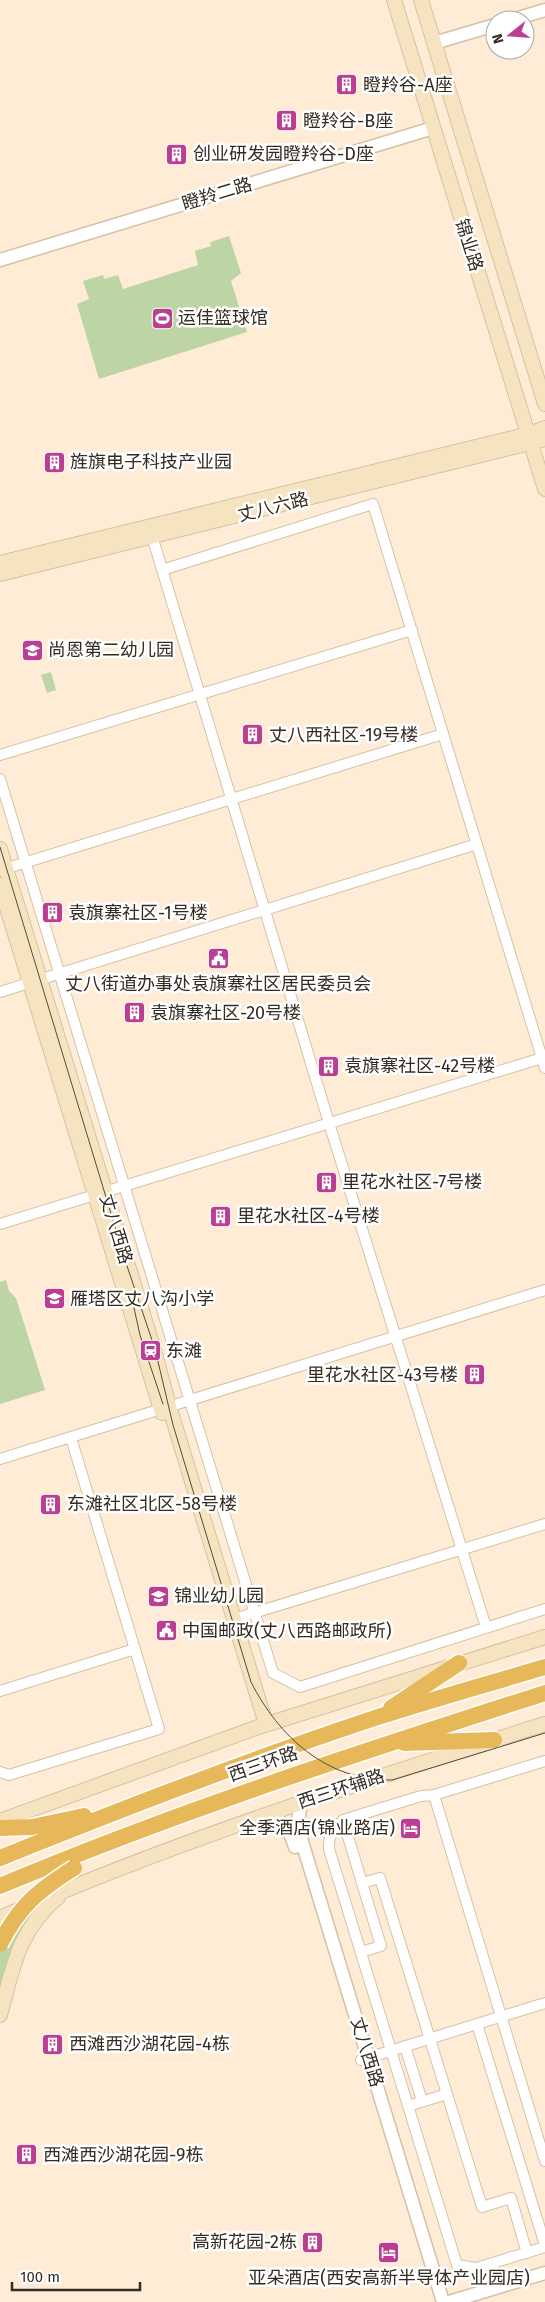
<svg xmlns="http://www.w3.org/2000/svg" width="545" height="2302" font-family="'Fira Sans','Noto Sans SC',sans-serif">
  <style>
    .green { fill: #bdd4a4 }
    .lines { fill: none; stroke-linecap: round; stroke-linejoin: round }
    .minor-casing { stroke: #d6c1a5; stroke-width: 12 }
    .tertiary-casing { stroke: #d6c1a5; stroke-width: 15 }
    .secondary-casing { stroke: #d6c1a5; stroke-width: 16 }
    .trunk-casing { stroke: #fff; stroke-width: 19 }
    .minor { stroke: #fff; stroke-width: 10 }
    .tertiary { stroke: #fff; stroke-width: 12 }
    .secondary { stroke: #f6e4c1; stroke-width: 14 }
    .trunk { stroke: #e7b85a; stroke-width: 16 }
    .tram { stroke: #554b3e; stroke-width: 1 }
    .trunk-bridge-casing { stroke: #fff; stroke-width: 19; stroke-linecap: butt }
    .trunk-bridge { stroke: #e7b85a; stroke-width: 16 }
    .labels { text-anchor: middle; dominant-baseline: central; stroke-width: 5; stroke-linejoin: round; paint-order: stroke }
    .poi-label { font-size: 18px; fill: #342c21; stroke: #fff; text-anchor: start }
    .street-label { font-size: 18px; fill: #342c21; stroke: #fff }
  </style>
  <rect width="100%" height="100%" fill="#feecd6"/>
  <path class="green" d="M 229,236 L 241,273 L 231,281 L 247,332 L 99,379 L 77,304 L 89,299 L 83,281 L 103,275 L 104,279 L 118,275 L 123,289 L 198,265 L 195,251 L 211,246 L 210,242 Z
    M 51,672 L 56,690 L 47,693 L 41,675 Z
    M 6,1280 L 9,1291 L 16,1298 L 45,1390 L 0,1404 L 0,1282 Z
    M 26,1916 L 28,1919 L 13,1944 L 0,1985 L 0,1929 Z"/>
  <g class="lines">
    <defs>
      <path id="minor" d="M 152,536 L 329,1123 L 486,1627
        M 162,570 L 373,504 L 545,1068
        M 0,755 L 412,630
        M 0,779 L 273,1673 L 300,1687 L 545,1609
        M 1,870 L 443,734
        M 0,992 L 477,844
        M 0,1224 L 542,1058
        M 0,1459 L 545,1290
        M 234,1619 L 545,1524
        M 0,1691 L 135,1649
        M 545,1761 L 434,1795 L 421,1796 L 346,1819 C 334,1826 328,1835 329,1849 L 457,2265 L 476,2268 L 545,2247
        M 0,1772 L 9,1775 L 159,1729 L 71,1438
        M 434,1795 L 545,2161
        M 343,1820 L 381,1946 L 361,1952
        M 362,1883 L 380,1878 L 482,2207 L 511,2198 L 527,2253
        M 477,2024 L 545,2245
        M 405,2046 L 422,2101
        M 361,2060 L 545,2003
        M 408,2106 L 447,2094"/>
      <path id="tertiary" d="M 512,20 L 545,10
        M 434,43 L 495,25
        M 0,260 L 433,128
        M 302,1801 L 298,1819 L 299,1832 L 443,2302
        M 269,1814 C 284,1823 290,1830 295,1847
        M 449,2302 L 545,2273"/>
      <path id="secondary" d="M 394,0 L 545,489
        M 421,0 L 545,404
        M 0,563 L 529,434 L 545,428
        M 0,574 L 545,439
        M 0,849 L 154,1350 L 169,1406 L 266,1724
        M 0,885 L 162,1413
        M 0,1821 L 258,1727 L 545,1637
        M 0,1918 C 177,1840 361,1782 545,1724
        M 0,2015 C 13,1968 18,1930 58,1897"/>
      <path id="trunk" d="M 391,1708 L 459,1663
        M 404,1743 L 494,1740
        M 0,1828 L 32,1827 L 84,1816
        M 0,1858 C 124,1808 248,1760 375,1718 C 431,1700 488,1684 545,1667
        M 0,1886 C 178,1811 361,1752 545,1693"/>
    </defs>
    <use href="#minor" class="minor-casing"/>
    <use href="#tertiary" class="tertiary-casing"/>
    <use href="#secondary" class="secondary-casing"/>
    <use href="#trunk" class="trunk-casing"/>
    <use href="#minor" class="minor"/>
    <use href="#tertiary" class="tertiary"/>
    <use href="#secondary" class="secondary"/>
    <use href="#trunk" class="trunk"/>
    <path class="tram" d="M 0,847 L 125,1260 L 155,1349 L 173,1425 L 251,1682 C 279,1737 327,1781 392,1780 L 545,1733
      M 132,1299 L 140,1335 L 163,1404"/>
    <defs>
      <path id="trunk-bridge" d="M 0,1944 C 19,1906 39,1890 74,1868"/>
    </defs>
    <use href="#trunk-bridge" class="trunk-bridge-casing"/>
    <use href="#trunk-bridge" class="trunk-bridge"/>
  </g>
  <defs>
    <symbol id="building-square" viewBox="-11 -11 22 22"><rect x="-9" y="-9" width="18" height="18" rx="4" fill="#ba3f90" stroke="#fff"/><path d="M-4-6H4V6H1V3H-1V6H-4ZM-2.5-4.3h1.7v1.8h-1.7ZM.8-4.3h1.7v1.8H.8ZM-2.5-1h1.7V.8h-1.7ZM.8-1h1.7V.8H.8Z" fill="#fff"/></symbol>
    <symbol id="stadium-square" viewBox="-11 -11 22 22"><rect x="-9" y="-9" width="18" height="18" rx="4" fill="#ba3f90" stroke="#fff"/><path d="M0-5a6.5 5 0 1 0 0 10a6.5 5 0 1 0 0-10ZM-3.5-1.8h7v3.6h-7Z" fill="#fff"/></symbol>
    <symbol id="school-square" viewBox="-11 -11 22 22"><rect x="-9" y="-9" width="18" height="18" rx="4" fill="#ba3f90" stroke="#fff"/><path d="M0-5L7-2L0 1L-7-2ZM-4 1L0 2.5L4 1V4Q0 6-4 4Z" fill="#fff"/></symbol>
    <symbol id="civic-square" viewBox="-11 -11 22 22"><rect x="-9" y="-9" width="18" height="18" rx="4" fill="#ba3f90" stroke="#fff"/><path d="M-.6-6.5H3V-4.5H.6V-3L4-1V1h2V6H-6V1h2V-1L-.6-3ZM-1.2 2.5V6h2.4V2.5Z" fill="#fff"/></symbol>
    <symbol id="station-square" viewBox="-11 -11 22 22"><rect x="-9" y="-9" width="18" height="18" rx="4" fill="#ba3f90" stroke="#fff"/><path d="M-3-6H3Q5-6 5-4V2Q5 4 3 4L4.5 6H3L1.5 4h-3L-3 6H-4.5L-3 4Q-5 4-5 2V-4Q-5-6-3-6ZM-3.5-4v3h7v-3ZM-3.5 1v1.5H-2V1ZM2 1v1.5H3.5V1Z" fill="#fff"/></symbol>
    <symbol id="hotel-square" viewBox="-11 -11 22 22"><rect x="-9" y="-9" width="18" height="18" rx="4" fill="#ba3f90" stroke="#fff"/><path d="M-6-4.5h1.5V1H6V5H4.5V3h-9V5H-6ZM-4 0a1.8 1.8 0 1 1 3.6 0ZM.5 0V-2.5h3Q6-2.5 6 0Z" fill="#fff"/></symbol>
  </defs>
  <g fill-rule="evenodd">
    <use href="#building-square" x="334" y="72" width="25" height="25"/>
    <use href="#building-square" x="274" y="108" width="25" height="25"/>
    <use href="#building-square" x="164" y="142" width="25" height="25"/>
    <use href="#stadium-square" x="150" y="306" width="25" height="25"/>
    <use href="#building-square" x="42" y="450" width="25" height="25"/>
    <use href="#school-square" x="20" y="638" width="25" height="25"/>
    <use href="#building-square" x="240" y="722" width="25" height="25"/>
    <use href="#building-square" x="40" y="900" width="25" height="25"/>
    <use href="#civic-square" x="206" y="946" width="25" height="25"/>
    <use href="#building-square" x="122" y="1000" width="25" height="25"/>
    <use href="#building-square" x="316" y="1054" width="25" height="25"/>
    <use href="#building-square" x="314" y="1170" width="25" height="25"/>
    <use href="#building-square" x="208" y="1204" width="25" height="25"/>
    <use href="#school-square" x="42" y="1286" width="25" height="25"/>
    <use href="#station-square" x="138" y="1338" width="25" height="25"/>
    <use href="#building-square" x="462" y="1362" width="25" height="25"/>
    <use href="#building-square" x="38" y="1492" width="25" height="25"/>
    <use href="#school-square" x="146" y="1584" width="25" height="25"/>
    <use href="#civic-square" x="154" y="1618" width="25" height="25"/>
    <use href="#hotel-square" x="398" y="1816" width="25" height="25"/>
    <use href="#building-square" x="40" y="2032" width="25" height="25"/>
    <use href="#building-square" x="14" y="2142" width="25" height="25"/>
    <use href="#building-square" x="300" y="2230" width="25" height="25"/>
    <use href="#hotel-square" x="376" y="2240" width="25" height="25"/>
  </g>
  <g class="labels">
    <g class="poi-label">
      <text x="363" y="85">瞪羚谷-A座</text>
      <text x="303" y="121">瞪羚谷-B座</text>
      <text x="193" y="154">创业研发园瞪羚谷-D座</text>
      <text x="178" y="318">运佳篮球馆</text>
      <text x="70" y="462">旌旗电子科技产业园</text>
      <text x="48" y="650">尚恩第二幼儿园</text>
      <text x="269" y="735">丈八西社区-19号楼</text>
      <text x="68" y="913">袁旗寨社区-1号楼</text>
      <text x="218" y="984" text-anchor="middle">丈八街道办事处袁旗寨社区居民委员会</text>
      <text x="150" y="1013">袁旗寨社区-20号楼</text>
      <text x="344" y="1066">袁旗寨社区-42号楼</text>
      <text x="342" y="1182">里花水社区-7号楼</text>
      <text x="237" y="1216">里花水社区-4号楼</text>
      <text x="70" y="1299">雁塔区丈八沟小学</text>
      <text x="166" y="1351">东滩</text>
      <text x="458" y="1375" text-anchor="end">里花水社区-43号楼</text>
      <text x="67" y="1504">东滩社区北区-58号楼</text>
      <text x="174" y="1596">锦业幼儿园</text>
      <text x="182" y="1631">中国邮政(丈八西路邮政所)</text>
      <text x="395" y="1828" text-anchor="end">全季酒店(锦业路店)</text>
      <text x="69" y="2044">西滩西沙湖花园-4栋</text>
      <text x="43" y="2155">西滩西沙湖花园-9栋</text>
      <text x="297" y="2242" text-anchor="end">高新花园-2栋</text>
      <text x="389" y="2278" text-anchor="middle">亚朵酒店(西安高新半导体产业园店)</text>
    </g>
    <g class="street-label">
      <text transform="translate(217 194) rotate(-17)">瞪羚二路</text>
      <text transform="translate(469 245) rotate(73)">锦业路</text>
      <text transform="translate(273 507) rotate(-14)">丈八六路</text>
      <text transform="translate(116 1229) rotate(73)">丈八西路</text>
      <text transform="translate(263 1764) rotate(-19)">西三环路</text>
      <text transform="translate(341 1789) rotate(-18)">西三环辅路</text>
      <text transform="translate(367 2052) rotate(73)">丈八西路</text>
    </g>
  </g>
  <g transform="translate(510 35) rotate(253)"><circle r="24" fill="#ffffff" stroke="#aeaba6"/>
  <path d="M0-4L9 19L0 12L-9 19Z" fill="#ba3f90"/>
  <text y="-8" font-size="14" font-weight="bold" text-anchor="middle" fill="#342c21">N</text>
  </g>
  <path d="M12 2282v8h128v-8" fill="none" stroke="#342c21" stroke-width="2.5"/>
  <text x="20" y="2282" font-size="15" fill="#342c21" stroke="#ffffff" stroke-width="4" paint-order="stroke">100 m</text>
</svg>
